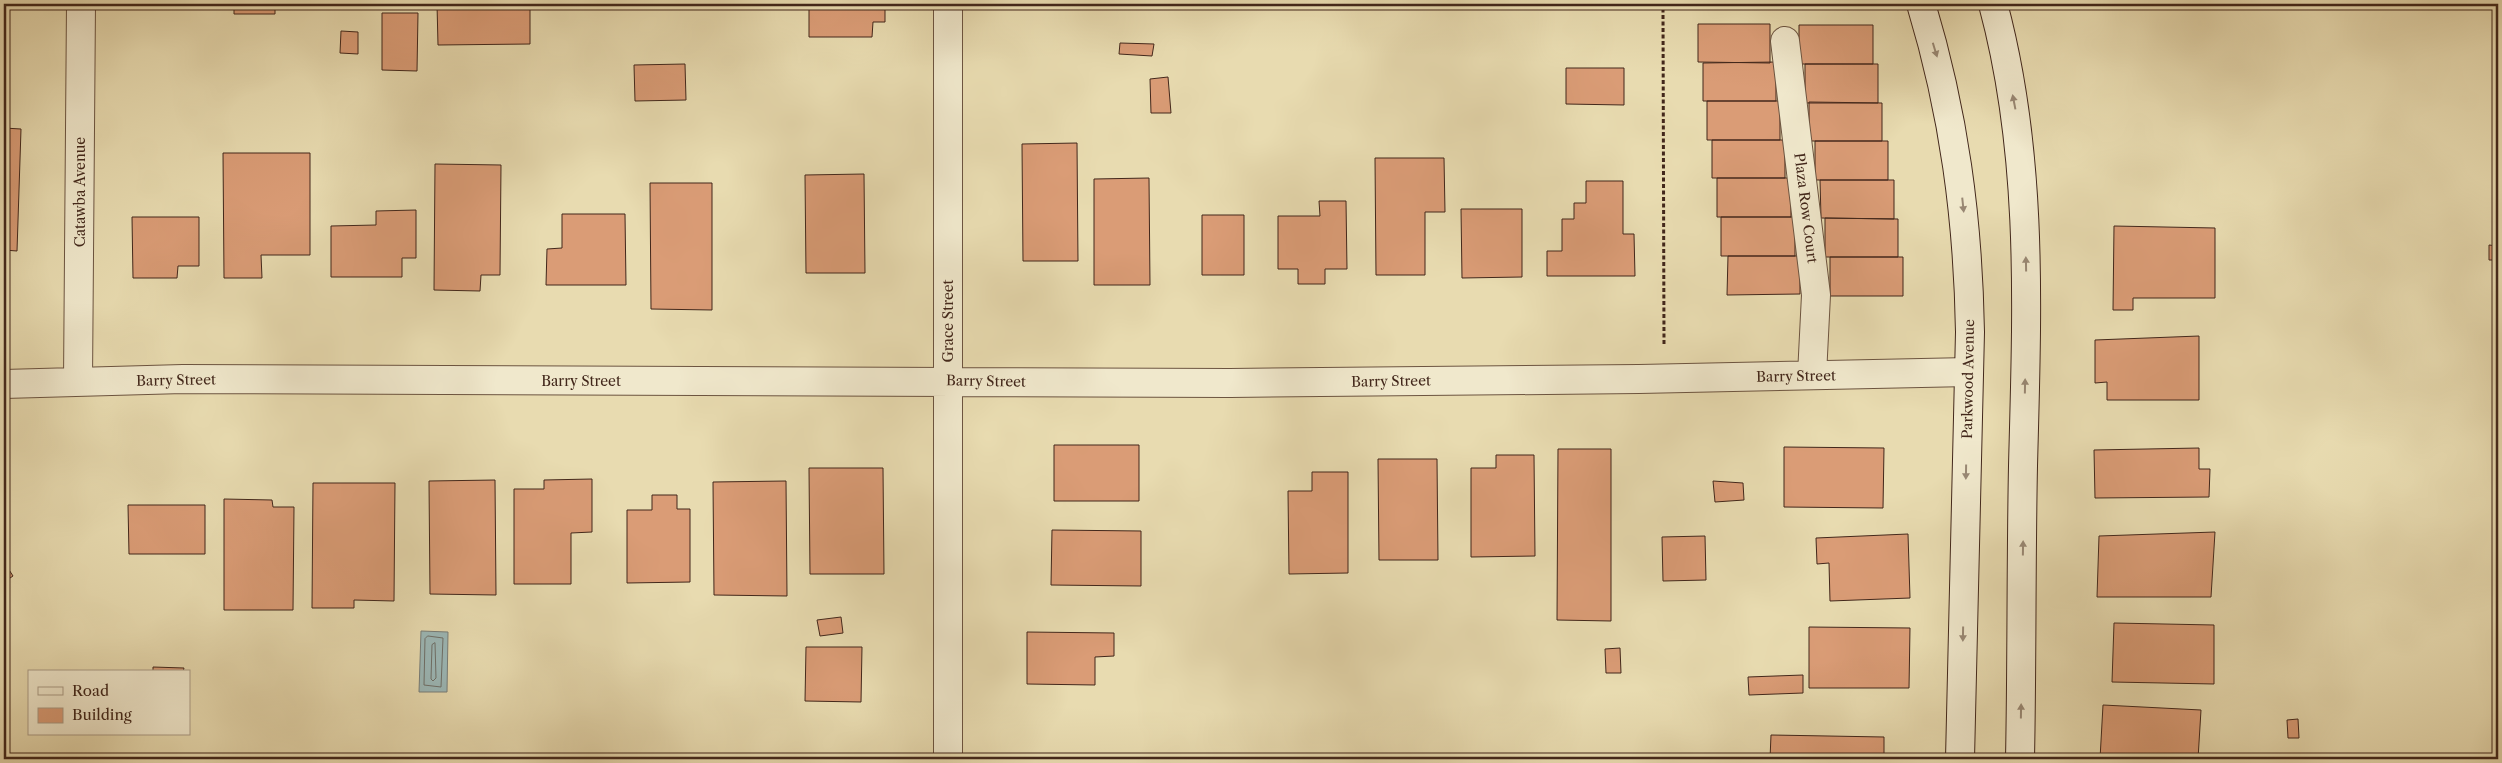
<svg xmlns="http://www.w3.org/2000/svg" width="2502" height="763" font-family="'Libre Caslon Text',serif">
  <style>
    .water { fill: #9cb8b7; stroke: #787e79 }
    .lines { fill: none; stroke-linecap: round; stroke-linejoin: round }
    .shore { stroke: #6f7069; stroke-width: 1 }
    .building { fill: #da9c76; stroke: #42271b }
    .minor-casing { stroke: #6c5440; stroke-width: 30 }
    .secondary-casing { stroke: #42271b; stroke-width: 30 }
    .path { stroke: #42271b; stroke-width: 3; stroke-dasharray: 4 2.5; stroke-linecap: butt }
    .minor { stroke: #f0e8cc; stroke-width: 28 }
    .secondary { stroke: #f0e8cc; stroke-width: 28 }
    .oneway { fill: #998874 }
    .labels { text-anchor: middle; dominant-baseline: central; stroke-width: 4.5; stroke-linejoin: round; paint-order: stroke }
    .street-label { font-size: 14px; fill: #42271b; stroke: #f0e8cc }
  </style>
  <rect width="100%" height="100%" fill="#e8dbb0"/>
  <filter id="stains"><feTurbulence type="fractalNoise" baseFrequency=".004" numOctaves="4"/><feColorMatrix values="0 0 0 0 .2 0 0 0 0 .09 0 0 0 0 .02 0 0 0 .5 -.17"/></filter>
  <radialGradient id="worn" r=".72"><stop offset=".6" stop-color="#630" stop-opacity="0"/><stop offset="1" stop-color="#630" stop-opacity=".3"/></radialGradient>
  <path class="water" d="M 421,631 L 448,632 L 447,692 L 419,692 Z"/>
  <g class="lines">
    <path class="shore" d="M 428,636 L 443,638 L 441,687 L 424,685 L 425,639 Z
      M 435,643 L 436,678 L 433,681 L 431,679 L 432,645 Z"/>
  </g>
  <path class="building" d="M 234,4 L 275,4 L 275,14 L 234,14 Z
    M 437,4 L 530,4 L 530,44 L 438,45 Z
    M 809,4 L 885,4 L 885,22 L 873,22 L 872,37 L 809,37 Z
    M 382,13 L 418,13 L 417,71 L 382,70 Z
    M 1698,24 L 1770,24 L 1770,63 L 1698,62 Z
    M 1799,25 L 1873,25 L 1873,64 L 1799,64 Z
    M 341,31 L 358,32 L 358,54 L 340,53 Z
    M 1120,43 L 1154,44 L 1152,56 L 1119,54 Z
    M 1776,62 L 1776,101 L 1703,101 L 1703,63 Z
    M 685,64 L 686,100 L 635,101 L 634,65 Z
    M 1805,64 L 1878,64 L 1878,103 L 1805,103 Z
    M 1566,68 L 1624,68 L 1624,105 L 1566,104 Z
    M 1168,77 L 1171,113 L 1151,113 L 1150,79 Z
    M 1707,101 L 1780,101 L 1780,140 L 1707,140 Z
    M 1809,102 L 1882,103 L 1882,141 L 1809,141 Z
    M 4,128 L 21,129 L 17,251 L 4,250 Z
    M 1712,140 L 1785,140 L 1785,178 L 1712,178 Z
    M 1815,141 L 1888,141 L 1888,180 L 1815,180 Z
    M 1077,143 L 1078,261 L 1023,261 L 1022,144 Z
    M 223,153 L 310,153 L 310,255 L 261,255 L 262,278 L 224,278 Z
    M 1375,158 L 1444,158 L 1445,212 L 1425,212 L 1425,275 L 1376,275 Z
    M 435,164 L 501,165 L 500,275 L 481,275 L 480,291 L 434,290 Z
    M 864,174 L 865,273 L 806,273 L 805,175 Z
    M 1149,178 L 1150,285 L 1094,285 L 1094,179 Z
    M 1717,178 L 1791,178 L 1791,217 L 1717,217 Z
    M 1820,180 L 1894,180 L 1894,219 L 1821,218 Z
    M 1586,181 L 1623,181 L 1623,234 L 1634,234 L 1635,276 L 1547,276 L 1547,251 L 1562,251 L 1562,219 L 1574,219 L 1574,203 L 1586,203 Z
    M 650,183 L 712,183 L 712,310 L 651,309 Z
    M 1319,201 L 1346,201 L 1347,269 L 1325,269 L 1325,284 L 1298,284 L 1298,269 L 1278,269 L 1278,216 L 1320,216 Z
    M 1461,209 L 1522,209 L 1522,277 L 1462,278 Z
    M 416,210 L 416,258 L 402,258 L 402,277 L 331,277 L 331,226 L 376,225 L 376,211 Z
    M 562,214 L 625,214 L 626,285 L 546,285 L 547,249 L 562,248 Z
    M 1202,215 L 1244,215 L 1244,275 L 1202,275 Z
    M 132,217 L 199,217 L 199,266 L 178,266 L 177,278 L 133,278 Z
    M 1721,217 L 1795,217 L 1795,256 L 1721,256 Z
    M 1825,218 L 1898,219 L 1898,257 L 1825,257 Z
    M 2114,226 L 2215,228 L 2215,298 L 2133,298 L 2133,310 L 2113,310 Z
    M 2489,245 L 2498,246 L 2498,260 L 2489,260 Z
    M 1728,256 L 1800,256 L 1800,294 L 1727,295 Z
    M 1830,257 L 1903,257 L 1903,296 L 1830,296 Z
    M 2199,336 L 2199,400 L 2107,400 L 2107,382 L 2095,383 L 2095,340 Z
    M 1054,445 L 1139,445 L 1139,501 L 1054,501 Z
    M 1784,447 L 1884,448 L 1883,508 L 1784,507 Z
    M 2199,448 L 2199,469 L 2210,469 L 2209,497 L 2095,498 L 2094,450 Z
    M 1558,449 L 1611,449 L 1611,621 L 1557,620 Z
    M 1496,455 L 1534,455 L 1535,556 L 1471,557 L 1471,468 L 1496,468 Z
    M 1378,459 L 1437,459 L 1438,560 L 1379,560 Z
    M 809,468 L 883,468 L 884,574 L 810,574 Z
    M 1312,472 L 1348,472 L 1348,573 L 1289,574 L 1288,491 L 1312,491 Z
    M 592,479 L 592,532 L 571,533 L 571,584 L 514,584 L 514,489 L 544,489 L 544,480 Z
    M 495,480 L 496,595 L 430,594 L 429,481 Z
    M 786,481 L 787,596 L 714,595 L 713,482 Z
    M 1713,481 L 1743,483 L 1744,500 L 1715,502 Z
    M 313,483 L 395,483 L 394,601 L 354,600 L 354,608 L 312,608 Z
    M 652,495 L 677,495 L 677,509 L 690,509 L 690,582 L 627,583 L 627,510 L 652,510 Z
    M 224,499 L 272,500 L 273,507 L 294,507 L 293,610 L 224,610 Z
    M 128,505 L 205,505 L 205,554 L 129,554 Z
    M 1052,530 L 1141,531 L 1141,586 L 1051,585 Z
    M 2215,532 L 2211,597 L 2097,597 L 2099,536 Z
    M 1908,534 L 1910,598 L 1830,601 L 1829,563 L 1817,564 L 1816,538 Z
    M 1705,536 L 1706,580 L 1663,581 L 1662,537 Z
    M 4,562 L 13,576 L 4,582 Z
    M 841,617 L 843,633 L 820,636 L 817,620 Z
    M 2114,623 L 2214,625 L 2214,684 L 2112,682 Z
    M 1809,627 L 1910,628 L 1909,688 L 1809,688 Z
    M 1027,632 L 1114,633 L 1114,656 L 1095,657 L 1095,685 L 1027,684 Z
    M 806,647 L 862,647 L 861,702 L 805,701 Z
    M 1620,648 L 1621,673 L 1606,673 L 1605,649 Z
    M 153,667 L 184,668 L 183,672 L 153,672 Z
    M 1803,675 L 1803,693 L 1749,695 L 1748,677 Z
    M 2103,705 L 2201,710 L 2198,759 L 2100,759 Z
    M 2298,719 L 2299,738 L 2288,738 L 2287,720 Z
    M 1771,735 L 1884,737 L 1884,759 L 1770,759 Z"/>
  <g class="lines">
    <defs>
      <path id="minor" d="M 948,4 L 948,759
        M 1785,41 L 1816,295 L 1812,375
        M 78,381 L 81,4
        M 4,384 L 183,379 L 1230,383 L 1639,379 L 1969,372"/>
      <path id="secondary" d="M 1921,4 C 1954,113 1968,218 1970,332 L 1960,759
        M 1993,4 C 2034,156 2027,310 2023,466 C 2021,564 2022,661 2020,759"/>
    </defs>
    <use href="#minor" class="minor-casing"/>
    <use href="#secondary" class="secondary-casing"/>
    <path class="path" d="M 1798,4 L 1833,4
      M 1664,344 L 1663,10 L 1667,4"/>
    <use href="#minor" class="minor"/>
    <use href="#secondary" class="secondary"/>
  </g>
  <defs><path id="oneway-solid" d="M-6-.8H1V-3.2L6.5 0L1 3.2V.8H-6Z" transform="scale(1.25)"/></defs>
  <g class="oneway">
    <use href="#oneway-solid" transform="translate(1935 50) rotate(73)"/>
    <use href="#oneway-solid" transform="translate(2014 102) rotate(-101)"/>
    <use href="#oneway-solid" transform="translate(1963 205) rotate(84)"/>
    <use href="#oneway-solid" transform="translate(2026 264) rotate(-91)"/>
    <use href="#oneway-solid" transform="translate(2025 386) rotate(-89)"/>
    <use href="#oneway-solid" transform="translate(1966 472) rotate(91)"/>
    <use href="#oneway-solid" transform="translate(2023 548) rotate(-89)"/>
    <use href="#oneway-solid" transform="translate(1963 634) rotate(91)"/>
    <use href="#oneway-solid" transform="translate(2021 711) rotate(-89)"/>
  </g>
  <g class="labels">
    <g class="street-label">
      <text transform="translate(80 192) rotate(-90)">Catawba Avenue</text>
      <text transform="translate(1806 208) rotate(83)">Plaza Row Court</text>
      <text transform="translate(948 321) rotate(-90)">Grace Street</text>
      <text transform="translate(1796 376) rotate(-1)">Barry Street</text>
      <text transform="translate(1968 379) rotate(-89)">Parkwood Avenue</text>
      <text transform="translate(176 380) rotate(-1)">Barry Street</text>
      <text x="581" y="381">Barry Street</text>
      <text transform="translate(986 381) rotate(1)">Barry Street</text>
      <text transform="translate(1391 381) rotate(-1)">Barry Street</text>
    </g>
  </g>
  <rect width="2502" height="763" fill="none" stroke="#e8dbb0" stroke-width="20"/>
  <rect x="5" y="5" width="2492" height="753" fill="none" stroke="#42271b" stroke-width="2.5"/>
  <rect x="10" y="10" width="2482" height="743" fill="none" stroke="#42271b"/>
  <rect x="28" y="670" width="162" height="65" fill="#f0e8cc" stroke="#aa9b85"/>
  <rect x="38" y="687" width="25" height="8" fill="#f0e8cc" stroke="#aa9b85"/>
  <text x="72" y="696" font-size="15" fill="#42271b">Road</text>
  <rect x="38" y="708" width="25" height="15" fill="#da9c76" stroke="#aa9b85"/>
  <text x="72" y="720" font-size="15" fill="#42271b">Building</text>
  <rect width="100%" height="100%" filter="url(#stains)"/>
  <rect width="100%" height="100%" fill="url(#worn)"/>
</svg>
